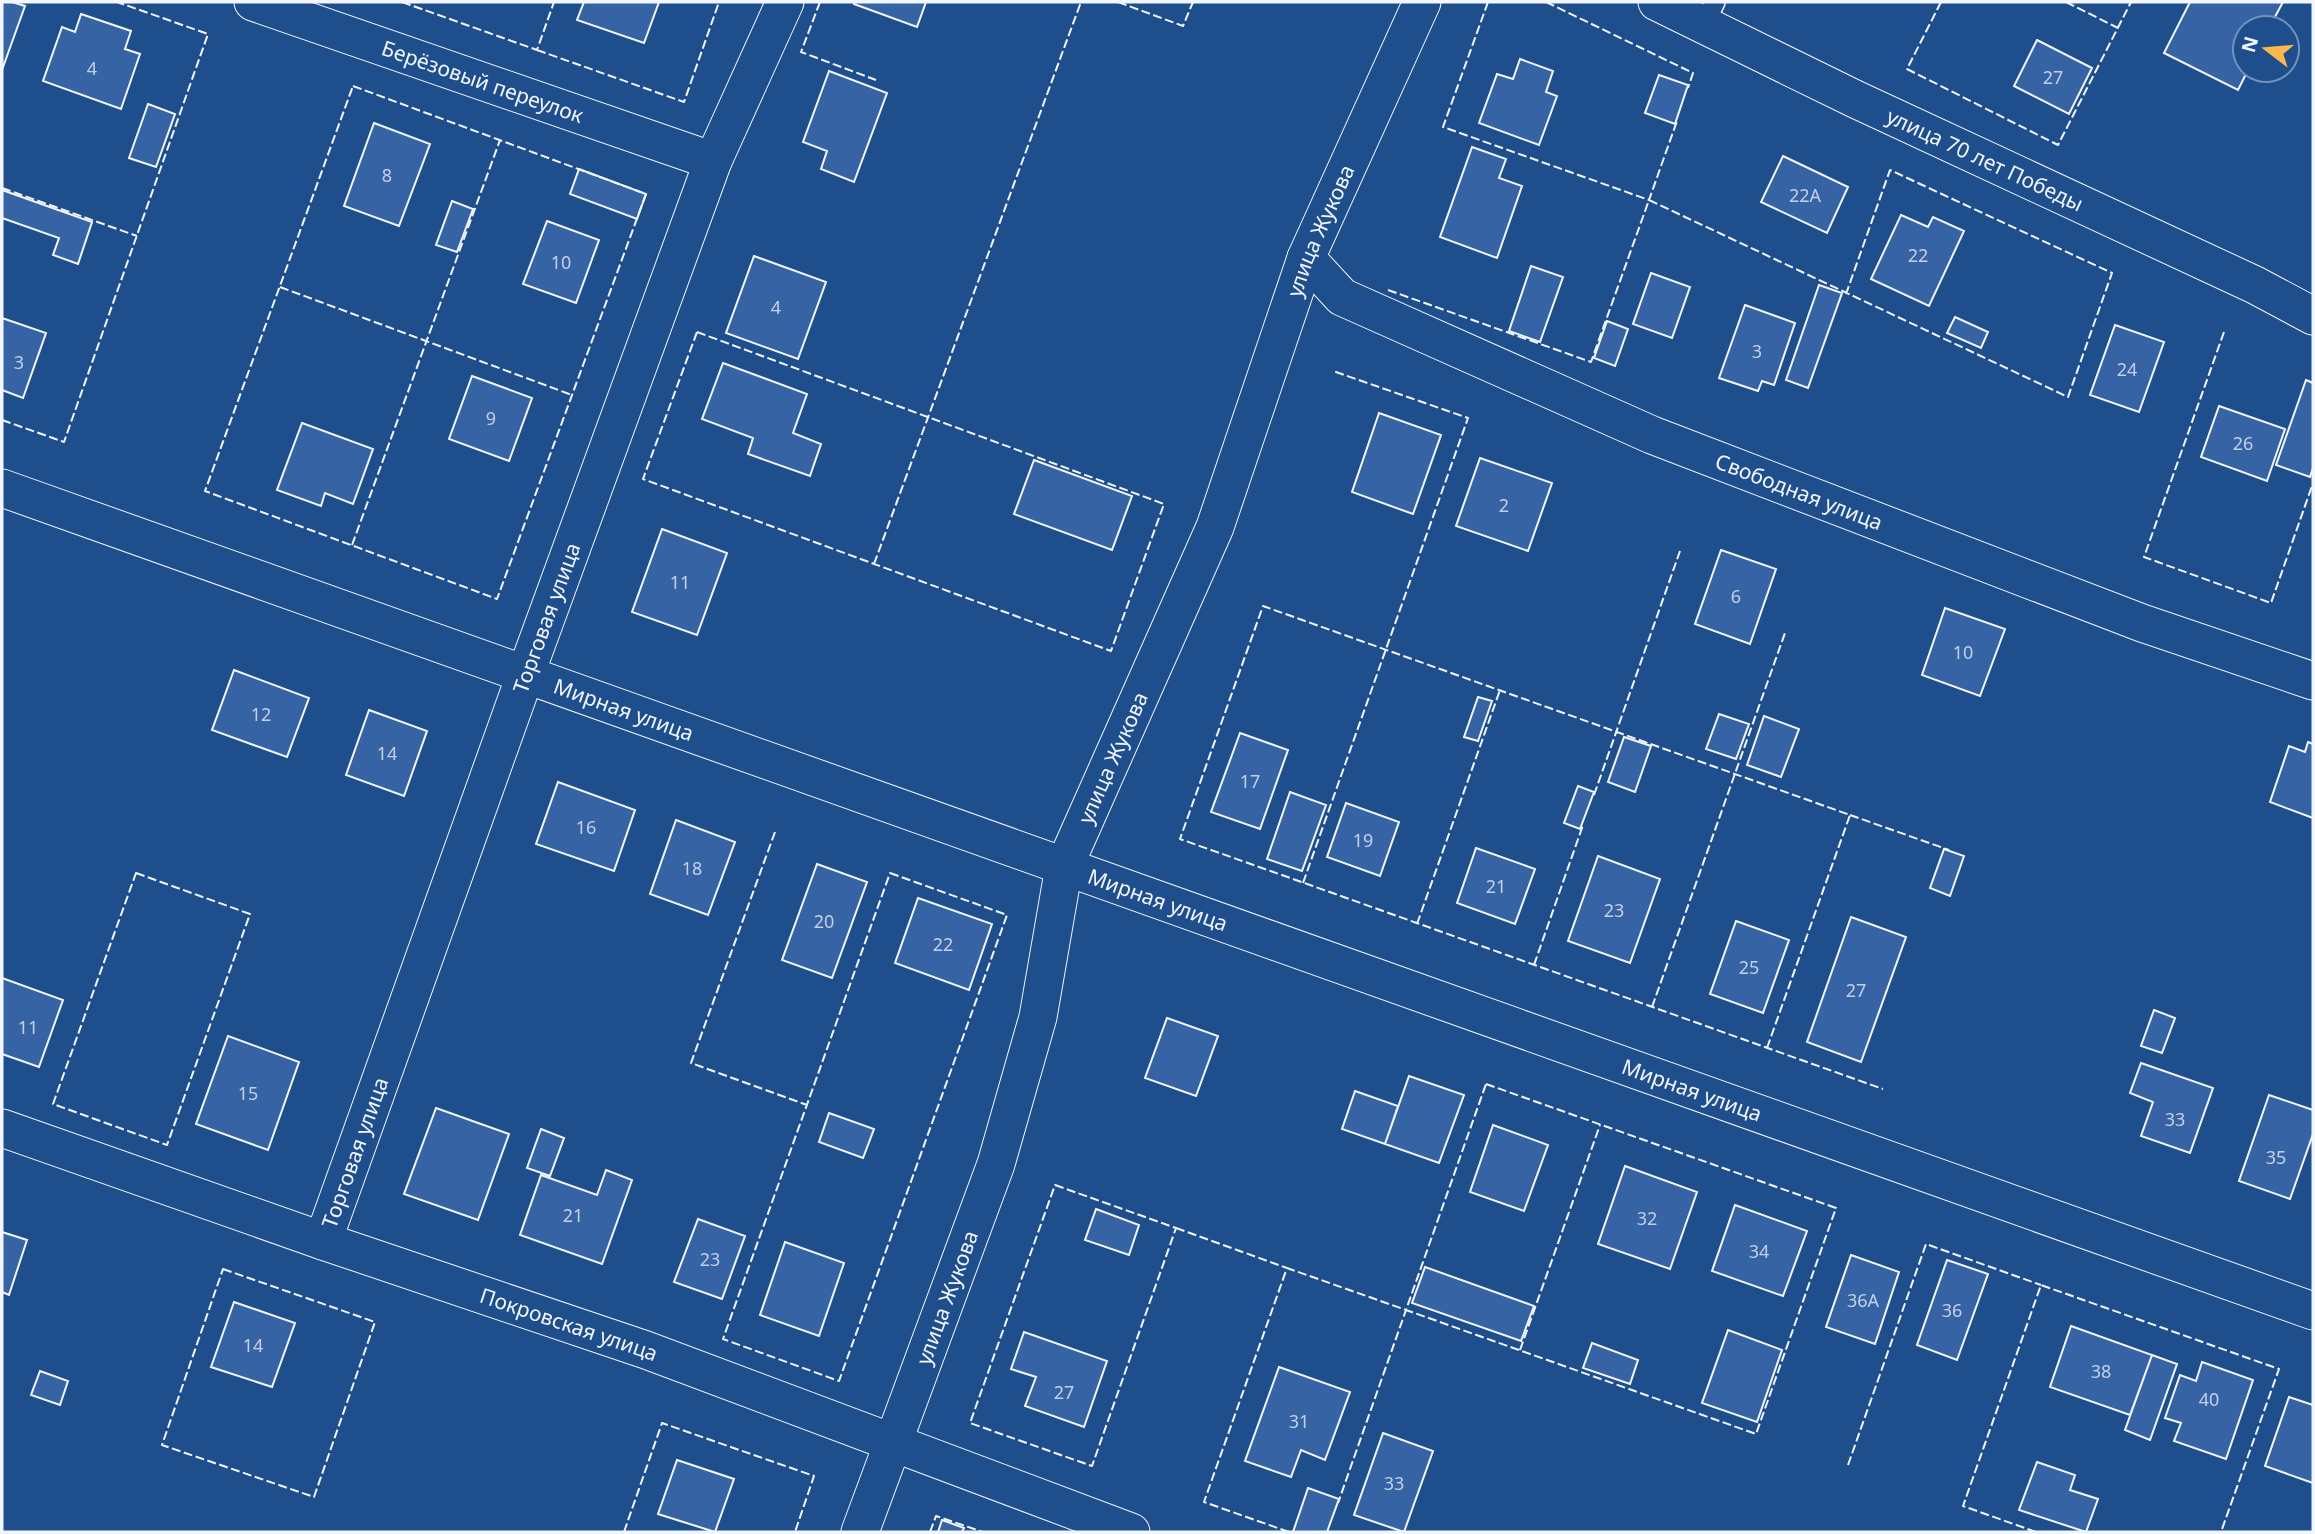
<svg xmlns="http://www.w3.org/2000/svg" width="2315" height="1534" font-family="'Noto Sans',sans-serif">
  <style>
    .building { fill: #3563a3; stroke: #f2f6ff; stroke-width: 2 }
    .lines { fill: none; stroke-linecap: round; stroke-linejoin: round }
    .service-casing { stroke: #f2f6ff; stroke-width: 22 }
    .minor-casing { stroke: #f2f6ff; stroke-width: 39 }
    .service { stroke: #1f4e8c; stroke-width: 19 }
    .minor { stroke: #1f4e8c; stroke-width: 37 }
    .fence { stroke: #f2f6ff; stroke-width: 2; stroke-dasharray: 9 3.5; stroke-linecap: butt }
    .labels { text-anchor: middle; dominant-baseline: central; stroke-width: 5; stroke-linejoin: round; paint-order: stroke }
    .number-label { font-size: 18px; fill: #c3d1e8 }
    .street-label { font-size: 21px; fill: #f2f6ff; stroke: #1f4e8c }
  </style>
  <rect width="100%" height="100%" fill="#1f4e8c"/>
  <path class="building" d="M 2,2 L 12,2 L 25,6 L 2,70 Z
    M 584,2 L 659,2 L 644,43 L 577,20 Z
    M 854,2 L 926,2 L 917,27 L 854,4 Z
    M 2190,2 L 2283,2 L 2269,28 L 2245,28 L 2245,70 L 2248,70 L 2238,90 L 2164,53 Z
    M 81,14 L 131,31 L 125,49 L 140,54 L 121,109 L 43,81 L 62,27 L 75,32 Z
    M 2037,40 L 2092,68 L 2069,114 L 2014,86 Z
    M 1520,59 L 1553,71 L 1546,92 L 1557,96 L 1539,145 L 1479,123 L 1497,74 L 1513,79 Z
    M 829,71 L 887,93 L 854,182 L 821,169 L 827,151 L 803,142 Z
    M 1659,75 L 1688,85 L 1675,124 L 1645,113 Z
    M 148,104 L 175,114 L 156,167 L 129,158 Z
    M 374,123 L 430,144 L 399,226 L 344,206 Z
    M 1472,147 L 1506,159 L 1499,178 L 1522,186 L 1497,258 L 1440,237 Z
    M 1783,156 L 1848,187 L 1827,233 L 1761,202 Z
    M 579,169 L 646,194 L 637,219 L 570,194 Z
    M 2,190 L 92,222 L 78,264 L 53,255 L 59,238 L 2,218 Z
    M 452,201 L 473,209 L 457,252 L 436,245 Z
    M 1901,215 L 1928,227 L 1933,217 L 1964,231 L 1929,306 L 1871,279 Z
    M 547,221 L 599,240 L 576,303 L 523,284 Z
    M 754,256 L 826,282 L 798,359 L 726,333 Z
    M 1531,266 L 1563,277 L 1540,342 L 1509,331 Z
    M 1651,273 L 1690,287 L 1672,338 L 1633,324 Z
    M 1819,285 L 1842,293 L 1808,388 L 1786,380 Z
    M 1745,305 L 1795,323 L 1774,385 L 1762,381 L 1758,391 L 1719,378 Z
    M 1955,317 L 1988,332 L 1981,348 L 1947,333 Z
    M 2,318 L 46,333 L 23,398 L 2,390 Z
    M 1607,321 L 1628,329 L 1615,366 L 1594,358 Z
    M 2115,325 L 2164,342 L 2139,412 L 2090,395 Z
    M 723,363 L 807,394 L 793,433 L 821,444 L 810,476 L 748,454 L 753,438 L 702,419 Z
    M 472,376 L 532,398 L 509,461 L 449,439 Z
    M 2306,380 L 2313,383 L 2313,468 L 2310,477 L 2276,465 Z
    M 2219,406 L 2285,429 L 2267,481 L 2201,457 Z
    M 1379,413 L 1441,435 L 1413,514 L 1352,492 Z
    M 302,423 L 373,449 L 353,504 L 325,493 L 321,506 L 277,490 Z
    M 1480,458 L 1552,483 L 1528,551 L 1456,526 Z
    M 1034,460 L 1132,496 L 1112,550 L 1014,514 Z
    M 662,529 L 727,553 L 697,635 L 632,612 Z
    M 1721,550 L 1776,569 L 1750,644 L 1695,624 Z
    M 1945,608 L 2005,629 L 1980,696 L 1922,675 Z
    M 234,670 L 309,698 L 287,757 L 212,730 Z
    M 1478,697 L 1492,701 L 1478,741 L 1464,737 Z
    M 369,710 L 427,731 L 404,796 L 346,775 Z
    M 1719,714 L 1749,724 L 1736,759 L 1706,749 Z
    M 1764,716 L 1799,729 L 1781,777 L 1747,765 Z
    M 1240,733 L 1288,750 L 1260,829 L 1211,812 Z
    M 1624,737 L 1651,746 L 1635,792 L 1608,782 Z
    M 2308,742 L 2313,744 L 2313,818 L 2270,802 L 2289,746 L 2305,752 Z
    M 558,782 L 635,810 L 614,871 L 536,844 Z
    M 1578,786 L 1594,792 L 1580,829 L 1564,823 Z
    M 1290,792 L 1326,805 L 1302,871 L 1267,859 Z
    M 1346,803 L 1399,822 L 1380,876 L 1327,857 Z
    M 676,820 L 735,842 L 708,915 L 650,894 Z
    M 1476,848 L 1535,869 L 1515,924 L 1457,903 Z
    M 1944,849 L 1964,856 L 1950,896 L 1930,888 Z
    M 1598,856 L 1660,879 L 1630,963 L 1568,941 Z
    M 817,864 L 867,882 L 832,978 L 782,960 Z
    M 918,898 L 992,924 L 969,990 L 895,963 Z
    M 1851,917 L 1906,937 L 1861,1062 L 1807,1042 Z
    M 1736,921 L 1789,940 L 1763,1013 L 1710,994 Z
    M 2,978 L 63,1000 L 39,1067 L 2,1054 Z
    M 2154,1010 L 2175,1018 L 2162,1053 L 2141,1046 Z
    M 1167,1018 L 1218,1036 L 1196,1096 L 1145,1078 Z
    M 228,1036 L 299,1062 L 268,1150 L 196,1124 Z
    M 2141,1063 L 2213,1088 L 2190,1153 L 2141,1136 L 2153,1102 L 2130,1093 Z
    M 1409,1076 L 1464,1095 L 1439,1163 L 1385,1144 Z
    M 1355,1091 L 1398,1106 L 1385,1144 L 1342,1129 Z
    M 2269,1095 L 2313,1110 L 2313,1134 L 2290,1199 L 2239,1181 Z
    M 436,1108 L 509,1134 L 478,1220 L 404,1194 Z
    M 829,1113 L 874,1129 L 863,1158 L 819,1142 Z
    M 1493,1125 L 1548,1145 L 1524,1211 L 1470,1192 Z
    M 541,1129 L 564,1138 L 550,1176 L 527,1168 Z
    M 1625,1166 L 1697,1192 L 1670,1269 L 1598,1244 Z
    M 606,1170 L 632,1180 L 602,1264 L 520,1235 L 541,1175 L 597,1195 Z
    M 1735,1205 L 1807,1231 L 1783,1296 L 1712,1271 Z
    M 1096,1209 L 1139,1225 L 1129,1255 L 1085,1240 Z
    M 698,1219 L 745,1236 L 722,1299 L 674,1282 Z
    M 2,1232 L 27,1240 L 9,1295 L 2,1292 Z
    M 785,1242 L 844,1263 L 819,1336 L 760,1315 Z
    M 1851,1255 L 1899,1272 L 1875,1344 L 1826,1327 Z
    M 1947,1260 L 1988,1274 L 1957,1360 L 1917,1345 Z
    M 1425,1267 L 1534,1306 L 1521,1341 L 1412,1303 Z
    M 234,1302 L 295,1323 L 272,1387 L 211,1367 Z
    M 2071,1326 L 2152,1355 L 2130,1415 L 2050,1387 Z
    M 1728,1330 L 1782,1350 L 1757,1422 L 1702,1403 Z
    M 1024,1332 L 1107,1361 L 1084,1427 L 1025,1406 L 1036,1377 L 1011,1369 Z
    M 1592,1343 L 1638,1360 L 1630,1384 L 1583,1368 Z
    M 2152,1355 L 2177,1364 L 2150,1440 L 2125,1430 Z
    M 2202,1362 L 2253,1380 L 2226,1459 L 2174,1441 L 2181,1423 L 2165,1418 L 2180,1375 L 2196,1381 Z
    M 1279,1367 L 1350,1392 L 1325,1460 L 1301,1450 L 1291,1477 L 1245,1461 Z
    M 40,1371 L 68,1381 L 60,1405 L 31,1395 Z
    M 2289,1397 L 2313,1405 L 2313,1483 L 2265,1466 Z
    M 1383,1433 L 1433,1451 L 1404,1532 L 1354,1515 Z
    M 677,1460 L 734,1479 L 715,1532 L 658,1514 Z
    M 2037,1462 L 2075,1475 L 2070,1490 L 2098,1499 L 2086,1532 L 2019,1510 Z
    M 1308,1488 L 1339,1499 L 1327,1532 L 1293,1532 Z
    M 942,1520 L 964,1528 L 962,1532 L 938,1532 Z"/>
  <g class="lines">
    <defs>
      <path id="service" d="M 1704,25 L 1715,2"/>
      <g id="minor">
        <path id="s1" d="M 253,2 L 713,161"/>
        <path id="s2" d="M 1657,2 L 1855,99 L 2255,285 L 2313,316"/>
        <path id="s3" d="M 1306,258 L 1342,297 L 1652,435 L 2142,623 L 2313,681"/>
        <path id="s4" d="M 2,488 L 2313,1311"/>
        <path id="s5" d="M 2,1128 L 323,1241 L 646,1350 L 1131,1532"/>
        <path id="s6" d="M 323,1241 L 526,673 L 713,161 L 785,2"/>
        <path id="s7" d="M 860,1532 L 996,1164 L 1038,1017 L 1064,867 L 1215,527 L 1306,258 L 1422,2"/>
      </g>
    </defs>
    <use href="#service" class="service-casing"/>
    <use href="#minor" class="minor-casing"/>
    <use href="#service" class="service"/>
    <use href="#minor" class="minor"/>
    <path class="fence" d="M 402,2 L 537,50 L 554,2
      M 820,2 L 801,52 L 876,80
      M 1118,2 L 1183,26 L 1193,2
      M 1488,2 L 1443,127 L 1649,200 L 1677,121
      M 1546,2 L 1693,73 L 1688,88
      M 1941,2 L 1907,69 L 2058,145 L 2131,2
      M 2066,2 L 2118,28
      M 537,50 L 684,102 L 719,2
      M 353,86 L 646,194 L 497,599 L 205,491 Z
      M 2,188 L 137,236
      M 280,287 L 572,395
      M 1388,290 L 1591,362 L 1649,200 L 2068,397 L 2112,273 L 1890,170 L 1846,294
      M 697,332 L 1164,504 L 1111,651 L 643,479 Z
      M 2224,332 L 2144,557 L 2271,603 L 2313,483
      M 2,420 L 64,442 L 208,34 L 117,2
      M 352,545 L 500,140
      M 874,564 L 1081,2
      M 1594,795 L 1680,551
      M 1850,815 L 1949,850
      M 775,832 L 691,1063 L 807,1105
      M 136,873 L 250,914 L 167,1145 L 53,1104 Z
      M 890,873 L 1007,915 L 839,1381 L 723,1339 Z
      M 1303,883 L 1468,418 L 1333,371
      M 1417,924 L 1500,690
      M 1534,965 L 1583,825
      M 1652,1007 L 1785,633
      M 1767,1048 L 1850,815 L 1263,606 L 1180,839 C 1415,922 1649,1006 1883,1089
      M 1486,1084 L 1836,1208 L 1756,1434 L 1406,1310 Z
      M 1055,1185 L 1176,1228 L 1092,1466 L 970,1423 Z
      M 1176,1228 L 1287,1268
      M 223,1269 L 375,1322 L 314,1497 L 162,1445 Z
      M 1520,1350 L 1600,1125
      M 1848,1465 L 1926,1244 L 2041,1285
      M 624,1532 L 662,1423 L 814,1476 L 795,1532
      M 930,1532 L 936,1516 L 983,1532
      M 1289,1532 L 1204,1502 L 1287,1268 L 1406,1310 L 1338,1503
      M 2036,1532 L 1963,1506 L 2041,1285 L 2279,1369 L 2221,1532"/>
  </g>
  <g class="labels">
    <g class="number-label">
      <text x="92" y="68">4</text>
      <text x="2053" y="77">27</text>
      <text x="387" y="175">8</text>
      <text x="1805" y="195">22А</text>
      <text x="1918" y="255">22</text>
      <text x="561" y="262">10</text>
      <text x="776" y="307">4</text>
      <text x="1757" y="351">3</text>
      <text x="19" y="362">3</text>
      <text x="2127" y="369">24</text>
      <text x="491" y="418">9</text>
      <text x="2243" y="443">26</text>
      <text x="1504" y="505">2</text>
      <text x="680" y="582">11</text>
      <text x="1736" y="596">6</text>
      <text x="1963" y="652">10</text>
      <text x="261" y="714">12</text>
      <text x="387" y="753">14</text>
      <text x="1250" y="781">17</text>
      <text x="586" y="827">16</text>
      <text x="1363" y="840">19</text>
      <text x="692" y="868">18</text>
      <text x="1496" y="886">21</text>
      <text x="1614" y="910">23</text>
      <text x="824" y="921">20</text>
      <text x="943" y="944">22</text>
      <text x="1749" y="967">25</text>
      <text x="1856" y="990">27</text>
      <text x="28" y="1027">11</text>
      <text x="248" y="1093">15</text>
      <text x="2175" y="1119">33</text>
      <text x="2276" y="1157">35</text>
      <text x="573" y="1215">21</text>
      <text x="1647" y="1218">32</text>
      <text x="1759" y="1251">34</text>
      <text x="710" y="1259">23</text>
      <text x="1863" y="1300">36А</text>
      <text x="1952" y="1310">36</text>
      <text x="253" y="1345">14</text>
      <text x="2101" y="1371">38</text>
      <text x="1064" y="1392">27</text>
      <text x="2209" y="1399">40</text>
      <text x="1299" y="1421">31</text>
      <text x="1394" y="1483">33</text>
    </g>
    <g class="street-label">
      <text stroke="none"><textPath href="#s1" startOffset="243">Берёзовый переулок</textPath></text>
      <text stroke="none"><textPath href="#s2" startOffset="364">улица 70 лет Победы</textPath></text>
      <text stroke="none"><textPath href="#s7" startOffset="1384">улица Жукова</textPath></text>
      <text stroke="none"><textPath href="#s3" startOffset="550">Свободная улица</textPath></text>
      <text stroke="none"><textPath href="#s6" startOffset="662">Торговая улица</textPath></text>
      <text stroke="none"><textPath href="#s4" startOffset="660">Мирная улица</textPath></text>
      <text stroke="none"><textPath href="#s7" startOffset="817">улица Жукова</textPath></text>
      <text stroke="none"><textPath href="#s4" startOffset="1227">Мирная улица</textPath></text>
      <text stroke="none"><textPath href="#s4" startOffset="1794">Мирная улица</textPath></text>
      <text stroke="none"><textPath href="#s6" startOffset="94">Торговая улица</textPath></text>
      <text stroke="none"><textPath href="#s7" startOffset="250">улица Жукова</textPath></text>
      <text stroke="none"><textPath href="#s5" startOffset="600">Покровская улица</textPath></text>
    </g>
  </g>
  <rect width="2315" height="1534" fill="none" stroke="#f2f6ff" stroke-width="7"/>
  <g transform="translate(2266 49) rotate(286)"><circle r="33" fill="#1f4e8c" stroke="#7391ba" stroke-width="2"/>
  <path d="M0-5L12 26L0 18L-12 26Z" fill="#ffb74d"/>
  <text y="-10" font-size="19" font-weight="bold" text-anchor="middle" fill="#f2f6ff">N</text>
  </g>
</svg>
